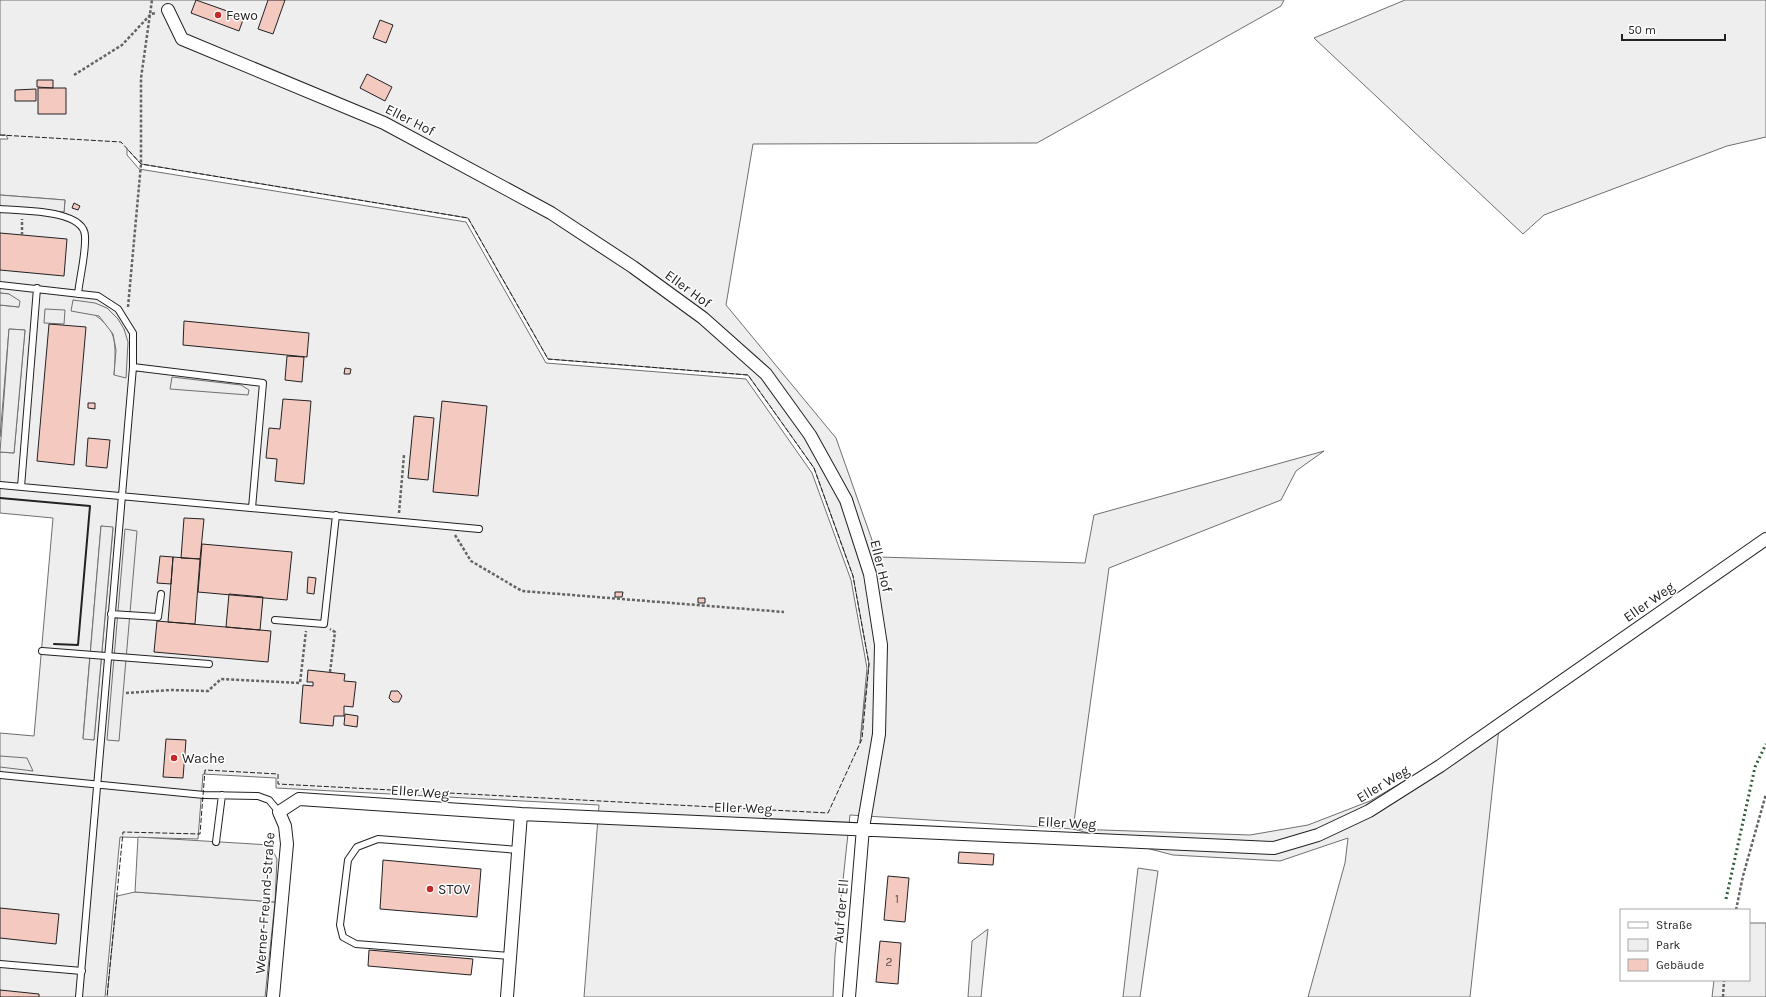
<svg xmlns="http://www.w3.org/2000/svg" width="1766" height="997" font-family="Karla,sans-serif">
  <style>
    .green { fill: #eee; stroke: #6f6f6f; fill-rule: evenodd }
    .parking { fill: #ededed; stroke: #6f6f6f }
    .building { fill: #f3c9c0; stroke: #222 }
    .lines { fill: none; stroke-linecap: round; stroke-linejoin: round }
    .service-casing { stroke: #222; stroke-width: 8 }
    .minor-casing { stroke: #222; stroke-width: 14 }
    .path { stroke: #646464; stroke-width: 2.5; stroke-dasharray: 3 2; stroke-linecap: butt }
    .service { stroke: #fff; stroke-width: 6 }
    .minor { stroke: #fff; stroke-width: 12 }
    .hedge { stroke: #2f5e38; stroke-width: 3; stroke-dasharray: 2 3; stroke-linecap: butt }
    .fence { stroke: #222; stroke-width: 1; stroke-dasharray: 5 2; stroke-linecap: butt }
    .wall { stroke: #222; stroke-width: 2 }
    .poi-dot { fill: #c62828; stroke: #fff; stroke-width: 1.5 }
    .labels { text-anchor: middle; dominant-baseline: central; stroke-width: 3; stroke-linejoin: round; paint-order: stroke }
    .number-label { font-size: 12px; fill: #564c4a }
    .poi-label { font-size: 14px; fill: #222; stroke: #fff; text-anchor: start }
    .street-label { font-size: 14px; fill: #222; stroke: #fff }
  </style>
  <rect width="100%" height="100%" fill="#fff"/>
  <path class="green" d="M 0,0 L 1284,0 L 1281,6 L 1037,143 L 753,144 L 726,305 L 836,438 L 878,557 L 1085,563 L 1094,515 L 1324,451 L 1296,471 L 1281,500 L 1109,568 L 1073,829 L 1250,835 L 1308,825 L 1370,801 L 1457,750 L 1500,719 L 1470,997 L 1308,997 L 1345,863 L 1348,838 L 1280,861 L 1173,855 L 1073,829 L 850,815 L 835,955 L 833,997 L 584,997 L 599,805 L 276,788 L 276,778 L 203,774 L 198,839 L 120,837 L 105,997 L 0,997 L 0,733 L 34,736 L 53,518 L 0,513 L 0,452 L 14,453 L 25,330 L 9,329 L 0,437 L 0,305 L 19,307 L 9,294 L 0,293 L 0,207 L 64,212 L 65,200 L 0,195 L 0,139 L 8,139 L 6,135 L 0,135 ZM 127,149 L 141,164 L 468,218 L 548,359 L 748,375 L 814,468 L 853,576 L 869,664 L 860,743 L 867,668 L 851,580 L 812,473 L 746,379 L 546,363 L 466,222 L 139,169 L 127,155 ZM 73,300 L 124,329 L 114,375 C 118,325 112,327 73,300 ZM 101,526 L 113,528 L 94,740 L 83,738 Z
    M 1405,0 L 1766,0 L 1766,137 L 1727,146 L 1544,215 L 1523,234 L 1314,38 Z
    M 1138,868 L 1158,871 L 1140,997 L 1123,997 Z
    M 135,892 L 275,902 L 265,997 L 107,997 L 117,896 Z
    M 1749,923 L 1766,923 L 1766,997 L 1712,997 L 1714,980 L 1749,980 Z
    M 988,929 L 981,997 L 968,997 L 972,941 Z"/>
  <path class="parking" d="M 0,195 L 65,200 L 64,212 L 0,207 Z
    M 0,293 L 9,294 L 20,301 L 19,307 L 0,305 Z
    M 73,300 L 95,303 L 107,308 L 118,319 L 124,329 L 128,342 L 126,378 L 114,375 L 116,350 L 113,334 L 99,316 L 71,311 Z
    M 45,309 L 65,310 L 64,324 L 44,323 Z
    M 9,329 L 25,330 L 14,453 L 0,452 Z
    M 172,377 L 241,385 L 249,390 L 248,395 L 170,389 Z
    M 101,526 L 113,527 L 94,740 L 83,739 Z
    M 125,529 L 137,531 L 119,741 L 107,740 Z
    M 0,756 L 27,758 L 33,771 L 0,767 Z
    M 138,837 L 270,845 L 277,859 L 275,902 L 135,892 Z"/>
  <path class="building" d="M 196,0 L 244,17 L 239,31 L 191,13 Z
    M 268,0 L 285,0 L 273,34 L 258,29 Z
    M 380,20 L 393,25 L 386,43 L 373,38 Z
    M 367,74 L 392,87 L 385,101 L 360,88 Z
    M 37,80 L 53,80 L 53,88 L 37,87 Z
    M 38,88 L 66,88 L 66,114 L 38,114 Z
    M 36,89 L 36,101 L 15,101 L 15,90 Z
    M 74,203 L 80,206 L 78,210 L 72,208 Z
    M 0,233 L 67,239 L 64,276 L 0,270 Z
    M 184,321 L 309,333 L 307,357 L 183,345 Z
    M 49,324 L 86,327 L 74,465 L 37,461 Z
    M 287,356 L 304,357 L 302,382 L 285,380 Z
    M 345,368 L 351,369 L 350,374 L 344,374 Z
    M 283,399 L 311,401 L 304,484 L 275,481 L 277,459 L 266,458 L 269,428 L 280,429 Z
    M 442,401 L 487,406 L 478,496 L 433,492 Z
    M 88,403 L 95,403 L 95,409 L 88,408 Z
    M 414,416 L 434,418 L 428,480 L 408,478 Z
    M 88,438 L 110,440 L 107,468 L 86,466 Z
    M 184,518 L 204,519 L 200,559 L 181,558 Z
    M 202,544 L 292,552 L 287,600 L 198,592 Z
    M 160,556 L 173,557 L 171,584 L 157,583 Z
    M 173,557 L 200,559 L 195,624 L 168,622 Z
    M 308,577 L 316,578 L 314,594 L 307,593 Z
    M 615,592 L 623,592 L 622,597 L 615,597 Z
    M 229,594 L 263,597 L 260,630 L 226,627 Z
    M 698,598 L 705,598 L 705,603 L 698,603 Z
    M 157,621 L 271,631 L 268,662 L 154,652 Z
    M 308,670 L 345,674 L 344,681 L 356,682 L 353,707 L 344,706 L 344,716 L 334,716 L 333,726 L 300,723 L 303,685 L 313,686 L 313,682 L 307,682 Z
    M 391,691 L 398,691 L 402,696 L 399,702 L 393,702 L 389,698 Z
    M 345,714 L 358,716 L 357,727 L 344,725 Z
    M 166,739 L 186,740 L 183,778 L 163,777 Z
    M 959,852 L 994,854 L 993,865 L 958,863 Z
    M 383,860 L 481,869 L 477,917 L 380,909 Z
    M 888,876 L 909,878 L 905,922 L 884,920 Z
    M 0,908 L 59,914 L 56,944 L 0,938 Z
    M 880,941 L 901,943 L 898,984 L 876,982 Z
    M 369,950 L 473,959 L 471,975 L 368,966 Z
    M 0,990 L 39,994 L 39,997 L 0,997 Z"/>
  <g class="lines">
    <defs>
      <path id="service" d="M 0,209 C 19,211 84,209 85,236 C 86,254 80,275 78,294
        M 0,285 L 98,296 L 118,309 L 133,333 L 133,367 L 79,997
        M 133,367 L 263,383 L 252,508
        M 0,485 L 479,529
        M 21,487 L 37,288
        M 111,614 L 158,617 L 161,594
        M 275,620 L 324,624 L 336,515
        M 42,651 L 209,664
        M 0,775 L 204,795 L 258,796 L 269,800 L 279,812
        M 216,842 L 222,795
        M 510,956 L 356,944 L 343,937 L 340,925 L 348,860 L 357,847 L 378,839 L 519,850
        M 0,964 L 82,971"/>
      <path id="minor" d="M 168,10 L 182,39 L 384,123 L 551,213 L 633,267 L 703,318 L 766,374 L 810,435 L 846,500 L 870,574 L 881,645 L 879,734 L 863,828 L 849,997
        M 273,997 L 287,844 L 285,826 L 279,812 L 299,799 L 521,814 L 1274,848 L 1318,835 L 1369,811 L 1440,766 L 1766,539
        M 507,997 L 521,814"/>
    </defs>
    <use href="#service" class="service-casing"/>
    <use href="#minor" class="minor-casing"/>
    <path class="path" d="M 74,75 L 122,45 L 151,14 L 156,13
      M 22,235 L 22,219
      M 128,307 L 141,164 L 141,78 L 152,0
      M 399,513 L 404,455
      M 455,535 L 471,561 L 522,591 L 784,612
      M 330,672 L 335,632 L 330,629
      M 126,693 L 171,690 L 208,691 L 221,679 L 300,683 L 306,631
      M 1736,910 L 1743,876 L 1766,794
      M 1723,997 L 1724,980"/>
    <use href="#service" class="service"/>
    <use href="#minor" class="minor"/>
    <path class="hedge" d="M 1726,899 L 1755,767 L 1766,744"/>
    <path class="fence" d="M 0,135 L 121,142 L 141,164 L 468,218 L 548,359 L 748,375 L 814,468 L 853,576 L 869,664 L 862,739 L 828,813 L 278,784 L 278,774 L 205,770 L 200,834 L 123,832 L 107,997"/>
    <path class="wall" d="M 0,498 L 90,506 L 78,645 L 54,644"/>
  </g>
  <g class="poi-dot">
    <circle cx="218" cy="15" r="4"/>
    <circle cx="174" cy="758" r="4"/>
    <circle cx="430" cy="889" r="4"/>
  </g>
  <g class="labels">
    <g class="number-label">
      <text x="897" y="899">1</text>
      <text x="889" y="962">2</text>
    </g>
    <g class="poi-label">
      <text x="226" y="15">Fewo</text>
      <text x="182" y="758">Wache</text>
      <text x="438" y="889">STOV</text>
    </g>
    <g class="street-label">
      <text transform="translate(410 120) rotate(27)">Eller Hof</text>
      <text transform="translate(688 289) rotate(36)">Eller Hof</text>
      <text transform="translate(881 566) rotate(76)">Eller Hof</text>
      <text transform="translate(1649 602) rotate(-35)">Eller Weg</text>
      <text transform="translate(1383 784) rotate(-31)">Eller Weg</text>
      <text transform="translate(420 792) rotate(4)">Eller Weg</text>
      <text transform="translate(743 808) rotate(2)">Eller Weg</text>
      <text transform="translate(1067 823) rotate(3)">Eller Weg</text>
      <text transform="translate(265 903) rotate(-86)">Werner-Freund-Straße</text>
      <text transform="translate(841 911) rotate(-85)">Auf der Ell</text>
    </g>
  </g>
  <rect x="1620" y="909" width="130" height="72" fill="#ffffff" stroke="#a7a7a7"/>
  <rect x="1628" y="922" width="20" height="6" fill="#ffffff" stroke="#a7a7a7"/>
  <text x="1656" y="929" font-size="12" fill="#222222">Straße</text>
  <rect x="1628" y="939" width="20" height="12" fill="#eeeeee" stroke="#a7a7a7"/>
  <text x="1656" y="949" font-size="12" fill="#222222">Park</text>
  <rect x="1628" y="959" width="20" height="12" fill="#f3c9c0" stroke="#a7a7a7"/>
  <text x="1656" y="969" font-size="12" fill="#222222">Gebäude</text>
  <path d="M1622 34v6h103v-6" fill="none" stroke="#222222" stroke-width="2"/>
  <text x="1628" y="34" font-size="12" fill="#222222" stroke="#ffffff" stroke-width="3" paint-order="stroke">50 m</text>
</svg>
